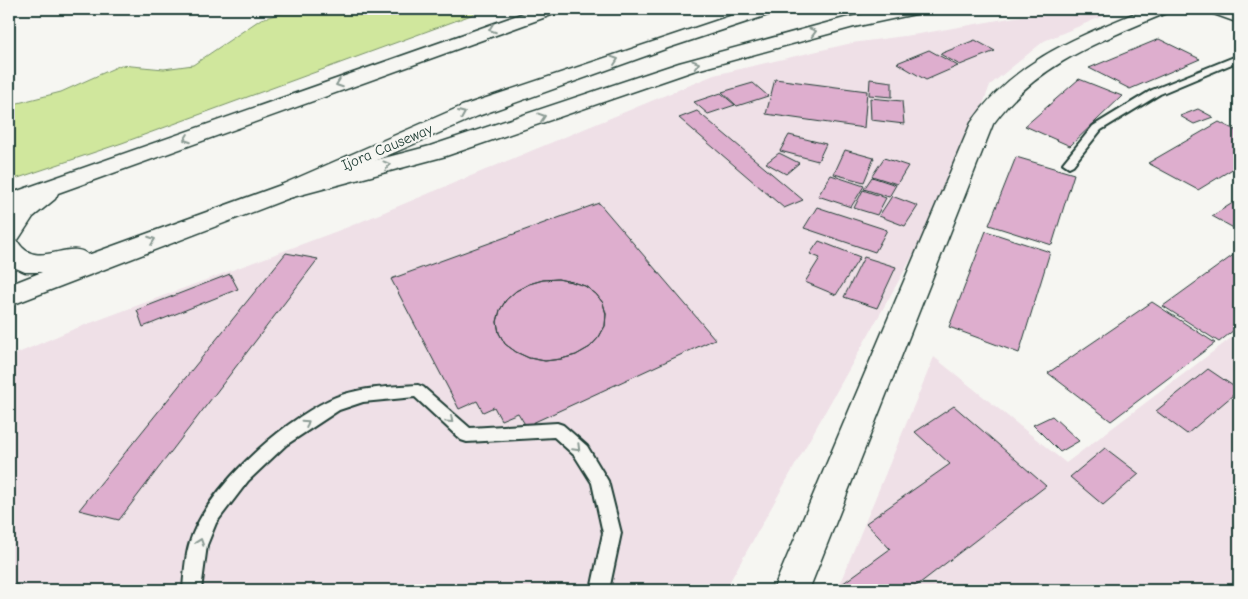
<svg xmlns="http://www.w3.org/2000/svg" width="1248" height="599" font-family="'Comic Neue',sans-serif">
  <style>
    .built { fill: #efe0e7 }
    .green { fill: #d0e79d; stroke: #789268 }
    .building { fill: #deaece; stroke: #1f3d34; fill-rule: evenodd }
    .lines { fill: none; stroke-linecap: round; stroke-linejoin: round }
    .service-casing { stroke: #1f3d34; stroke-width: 4 }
    .minor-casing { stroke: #1f3d34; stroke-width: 3 }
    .tertiary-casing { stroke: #1f3d34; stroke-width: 3 }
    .primary-casing { stroke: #1f3d34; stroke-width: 3 }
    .motorway-casing { stroke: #1f3d34; stroke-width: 3 }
    .service { fill: #f6f6f2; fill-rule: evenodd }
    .minor { fill: #f6f6f2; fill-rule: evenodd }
    .tertiary { fill: #f6f6f2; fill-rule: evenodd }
    .primary { fill: #f6f6f2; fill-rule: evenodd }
    .motorway { fill: #f6f6f2; fill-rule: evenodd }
    .oneway { stroke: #8a9a93 }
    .labels { text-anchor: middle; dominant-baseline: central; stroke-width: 4.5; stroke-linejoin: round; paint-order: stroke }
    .street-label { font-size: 15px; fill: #1f3d34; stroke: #f6f6f2 }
  </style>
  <rect width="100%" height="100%" fill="#f6f6f2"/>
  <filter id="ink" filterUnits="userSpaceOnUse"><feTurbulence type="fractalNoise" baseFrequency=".02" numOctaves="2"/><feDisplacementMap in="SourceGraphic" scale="10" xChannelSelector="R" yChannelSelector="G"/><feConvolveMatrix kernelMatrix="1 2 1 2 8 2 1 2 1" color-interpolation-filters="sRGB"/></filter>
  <g filter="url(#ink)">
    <path class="built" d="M 1061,9 L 1101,9 L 1108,14 L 1044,41 L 990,85 L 957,177 L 725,590 L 9,590 L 9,357 L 69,331 L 348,227 L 714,75 L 852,43 L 919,34 Z
      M 1239,332 L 1239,590 L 837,590 L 934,357 L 1066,463 Z"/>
    <path class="green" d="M 297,9 L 476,9 L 474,14 L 122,143 L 9,181 L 9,109 L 18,103 L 61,92 L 121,65 L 164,69 L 193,65 L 261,19 Z"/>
    <path class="building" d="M 1159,39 L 1200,59 L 1130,89 L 1089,68 Z
      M 975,40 L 995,51 L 960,65 L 940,54 Z
      M 929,50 L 958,66 L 926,80 L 897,63 Z
      M 775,79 L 867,91 L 864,128 L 766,114 Z
      M 870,79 L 892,82 L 892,97 L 869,95 Z
      M 1079,79 L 1122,96 L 1070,146 L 1025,126 Z
      M 753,83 L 768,96 L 737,106 L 722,92 Z
      M 721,93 L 735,105 L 708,114 L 694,102 Z
      M 870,98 L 902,101 L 904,124 L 871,120 Z
      M 1198,109 L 1213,117 L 1194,124 L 1180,116 Z
      M 697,111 L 803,200 L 784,208 L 679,118 Z
      M 1219,122 L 1239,132 L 1239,165 L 1198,190 L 1148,163 Z
      M 789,135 L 826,144 L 818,161 L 780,151 Z
      M 845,150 L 874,158 L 864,182 L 834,174 Z
      M 779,153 L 799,163 L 786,174 L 766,163 Z
      M 1016,157 L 1074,174 L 1052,245 L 989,225 Z
      M 884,158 L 908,166 L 897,184 L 872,176 Z
      M 831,175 L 864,186 L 851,207 L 818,196 Z
      M 872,177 L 896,185 L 889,197 L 864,189 Z
      M 863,190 L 886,198 L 877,215 L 854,208 Z
      M 892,196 L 918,206 L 905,226 L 879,216 Z
      M 1239,199 L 1239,231 L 1212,216 Z
      M 599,203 L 715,339 L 526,426 L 518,413 L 501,420 L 494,407 L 483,412 L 477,401 L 459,409 L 391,279 ZM 558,279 L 572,282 L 585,286 L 596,294 L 603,303 L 606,314 L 605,326 L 599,337 L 590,347 L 576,355 L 561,359 L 545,361 L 529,358 L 516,352 L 505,344 L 499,333 L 497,322 L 500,310 L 506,300 L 516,291 L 529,284 L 543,280 Z
      M 817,207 L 887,230 L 875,252 L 804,228 Z
      M 986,231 L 1050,252 L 1019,353 L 949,327 Z
      M 819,241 L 860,257 L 836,295 L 805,282 L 820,258 L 810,254 Z
      M 1239,251 L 1239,326 L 1219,342 L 1163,306 Z
      M 286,253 L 318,259 L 119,520 L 79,510 Z
      M 864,257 L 896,267 L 877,308 L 844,297 Z
      M 230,274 L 238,289 L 143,327 L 137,310 Z
      M 558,279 L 572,282 L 585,286 L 596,294 L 603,303 L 606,314 L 605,326 L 599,337 L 590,347 L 576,355 L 561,359 L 545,361 L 529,358 L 516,352 L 505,344 L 499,333 L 497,322 L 500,310 L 506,300 L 516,291 L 529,284 L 543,280 Z
      M 1152,302 L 1215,343 L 1111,421 L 1048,373 Z
      M 1208,369 L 1239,390 L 1187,434 L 1156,411 Z
      M 954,406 L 1046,486 L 911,590 L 847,590 L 842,584 L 890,549 L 866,523 L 950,464 L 915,432 Z
      M 1052,416 L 1079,441 L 1060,452 L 1033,425 Z
      M 1105,448 L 1139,474 L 1103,505 L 1070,477 Z
      M 12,584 L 35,590 L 9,590 Z"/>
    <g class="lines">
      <defs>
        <path id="service" d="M 1239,55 L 1239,61 L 1160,94 L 1101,130 L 1073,165 L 1069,167 L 1063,163 L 1093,126 L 1152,90 Z
          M 418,385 L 423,387 L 470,428 L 557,423 L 563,425 L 587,446 L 608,481 L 621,533 L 609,590 L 591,590 L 603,533 L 592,483 L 575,456 L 554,437 L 467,442 L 461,440 L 415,397 L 363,402 L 339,410 L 286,445 L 248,481 L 216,523 L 207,545 L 201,590 L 183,590 C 184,576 185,559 189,545 C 204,491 279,424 329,400 C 356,387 388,387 418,385 Z"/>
        <path id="minor" d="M 1208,9 L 1232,9 L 1239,12 L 1239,23 L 1211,13 Z"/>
        <path id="tertiary" d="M 1145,9 L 1169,9 L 1166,13 C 1101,41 1036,64 993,124 L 809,590 L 773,590 L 971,123 C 1014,60 1078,37 1145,9 Z"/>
        <path id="primary" d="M 535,9 L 560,9 L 557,13 L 58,193 L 55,199 L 33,217 L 18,240 L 15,241 L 18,242 C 36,271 70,238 88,255 L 281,185 L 462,106 L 751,9 L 777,9 L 774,13 L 668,48 L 478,116 L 297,195 L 9,306 L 9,285 L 42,272 L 25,272 L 9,265 L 9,215 L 13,209 L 9,210 L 9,194 Z"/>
        <path id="motorway" d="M 531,9 L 554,9 C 549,16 540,18 532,16 L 529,12 Z
          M 889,9 L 923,9 L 920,13 L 854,27 L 693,71 L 446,156 L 289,198 L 281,195 L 277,190 L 281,185 L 430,146 L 679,63 L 845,18 Z"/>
      </defs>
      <use href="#service" class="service-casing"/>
      <use href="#minor" class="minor-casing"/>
      <use href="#tertiary" class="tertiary-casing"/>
      <use href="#primary" class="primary-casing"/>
      <use href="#motorway" class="motorway-casing"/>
      <use href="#service" class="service"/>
      <use href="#minor" class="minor"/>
      <use href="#tertiary" class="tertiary"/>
      <use href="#primary" class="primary"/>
      <use href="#motorway" class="motorway"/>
    </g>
    <defs><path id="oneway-chevron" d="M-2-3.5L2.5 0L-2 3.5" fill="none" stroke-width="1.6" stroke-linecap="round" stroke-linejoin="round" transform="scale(1.25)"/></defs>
    <g class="oneway">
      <use href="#oneway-chevron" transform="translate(492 29) rotate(160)"/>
      <use href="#oneway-chevron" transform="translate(813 32) rotate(-15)"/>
      <use href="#oneway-chevron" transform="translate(615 60) rotate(-19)"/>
      <use href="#oneway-chevron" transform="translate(696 64) rotate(-16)"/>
      <use href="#oneway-chevron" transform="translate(339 84) rotate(160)"/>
      <use href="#oneway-chevron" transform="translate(462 114) rotate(-23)"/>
      <use href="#oneway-chevron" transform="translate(542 117) rotate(-18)"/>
      <use href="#oneway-chevron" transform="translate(187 139) rotate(160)"/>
      <use href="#oneway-chevron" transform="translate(387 165) rotate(-15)"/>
      <use href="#oneway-chevron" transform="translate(152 240) rotate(-20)"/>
      <use href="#oneway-chevron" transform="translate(450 420) rotate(42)"/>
      <use href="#oneway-chevron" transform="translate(306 423) rotate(-33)"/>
      <use href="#oneway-chevron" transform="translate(577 448) rotate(45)"/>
      <use href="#oneway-chevron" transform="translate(200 542) rotate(-71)"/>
    </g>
  </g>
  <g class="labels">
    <g class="street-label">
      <text transform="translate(387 147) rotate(-23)">Ijora Causeway</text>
    </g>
  </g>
  <rect width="1248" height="599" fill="none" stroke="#f6f6f2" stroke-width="30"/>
  <rect x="15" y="15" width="1218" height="569" fill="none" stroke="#1f3d34" stroke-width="2" filter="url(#ink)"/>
</svg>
